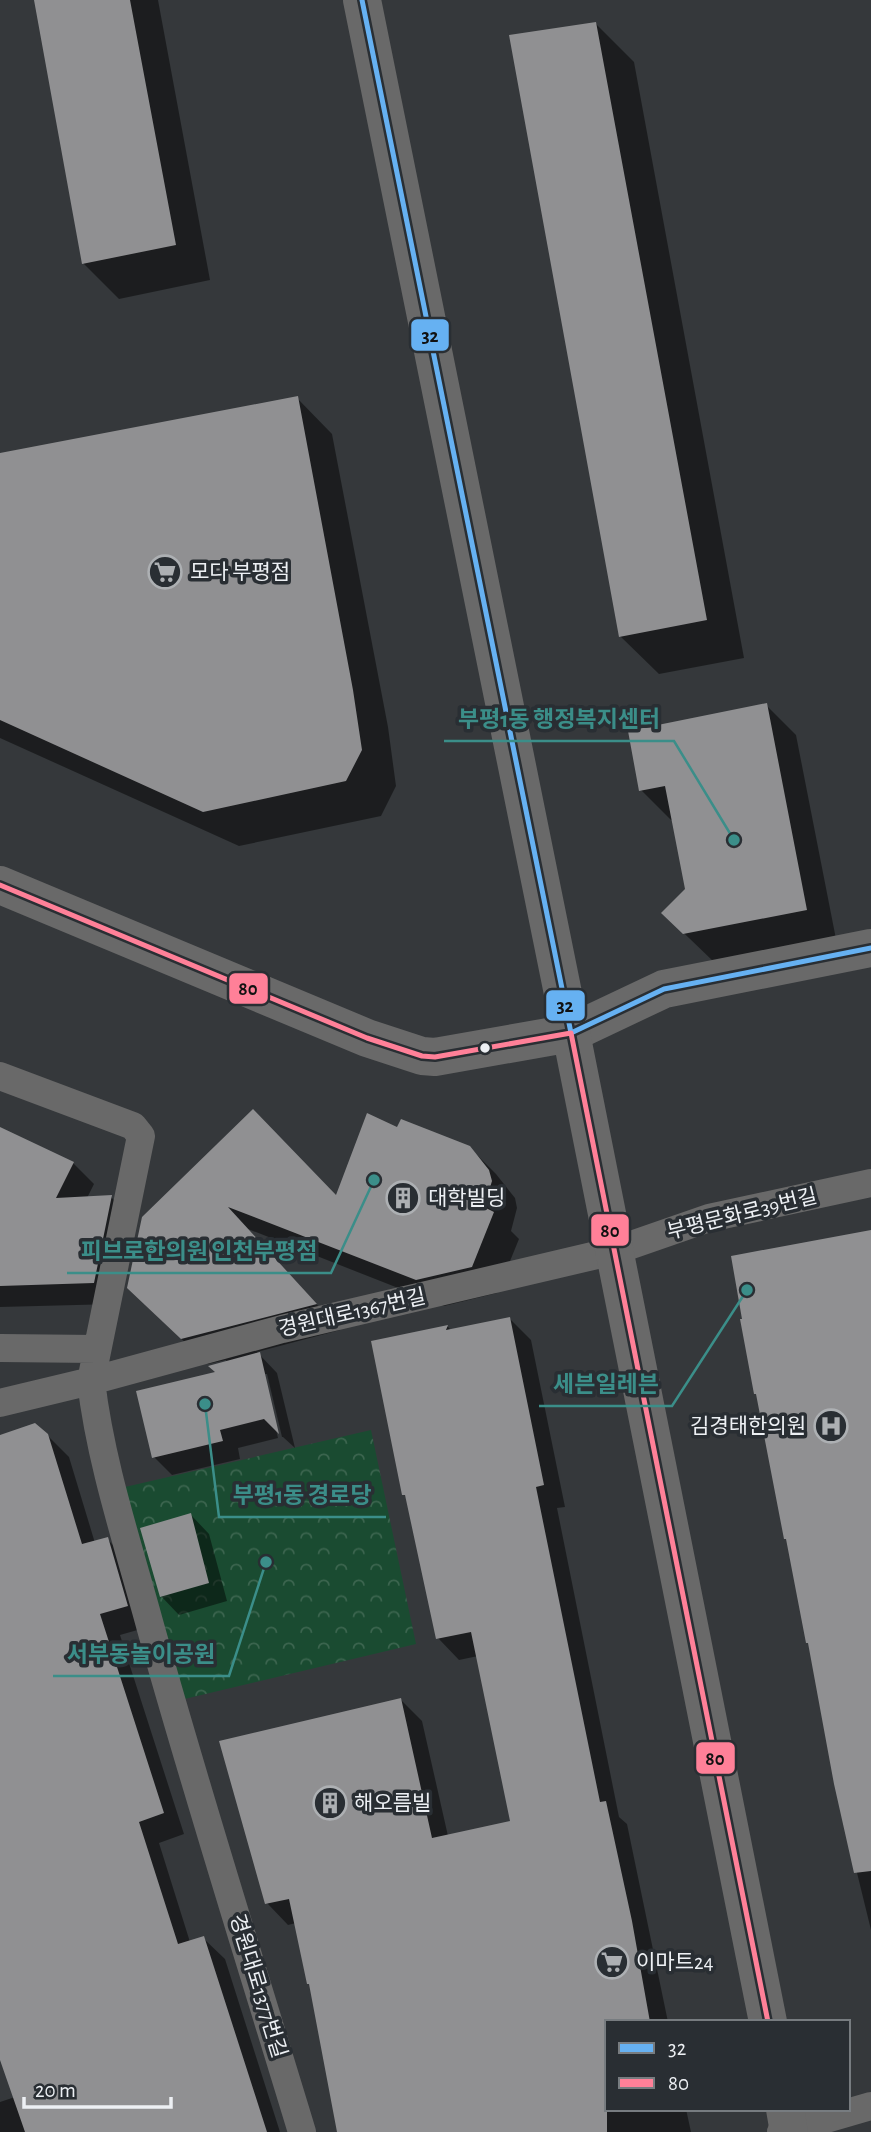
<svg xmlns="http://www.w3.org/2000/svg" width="871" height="2132" font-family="'Alegreya Sans','Noto Sans KR',sans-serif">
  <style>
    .park { fill: url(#park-crowns) }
    .shadow { fill: #0007 }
    .building { fill: #909092 }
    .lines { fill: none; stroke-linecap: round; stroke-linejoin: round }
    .service { stroke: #696969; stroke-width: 28 }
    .minor { stroke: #696969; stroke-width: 38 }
    .tertiary { stroke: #696969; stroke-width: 38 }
    .bus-1-casing { stroke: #292e33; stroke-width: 10 }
    .bus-2-casing { stroke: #292e33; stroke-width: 10 }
    .bus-1 { stroke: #66b1f2; stroke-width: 5 }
    .bus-2 { stroke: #ff8098; stroke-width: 5 }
    .bus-dot { fill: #edf0f4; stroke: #292e33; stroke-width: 2.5 }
    .labels { text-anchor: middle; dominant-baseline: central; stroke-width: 7; stroke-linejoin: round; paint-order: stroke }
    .poi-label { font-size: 21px; fill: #edf0f4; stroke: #292e33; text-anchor: start }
    .street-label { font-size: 21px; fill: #edf0f4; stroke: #292e33 }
    .leader { fill: none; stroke: #3b8e89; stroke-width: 2.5 }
    .callout-dot { fill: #3b8e89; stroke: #292e33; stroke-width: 2.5 }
    .callout-label { font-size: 23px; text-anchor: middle; font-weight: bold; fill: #3b8e89; stroke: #292e33; stroke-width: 7; stroke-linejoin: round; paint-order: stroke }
    .line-badge { stroke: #292e33; stroke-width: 2.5 }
    .pale-badge-label { font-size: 19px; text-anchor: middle; font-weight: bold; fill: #111 }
  </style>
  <defs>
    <pattern id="park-crowns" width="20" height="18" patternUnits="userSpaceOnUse" patternTransform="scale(1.75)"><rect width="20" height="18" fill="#1a4b31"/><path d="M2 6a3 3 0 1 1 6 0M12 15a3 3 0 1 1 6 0" fill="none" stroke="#3c654f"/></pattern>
  </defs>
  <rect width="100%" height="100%" fill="#35383b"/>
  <path class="park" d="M 371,1430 L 416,1644 L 172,1702 L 112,1490 Z"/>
  <path class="shadow" d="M 35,0 L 158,0 L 210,280 L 119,299 L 84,264 Z
    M 596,24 L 634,62 L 744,658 L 659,674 L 620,636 Z
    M 297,398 L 332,434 L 388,727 L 396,786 L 381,816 L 239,846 L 0,738 L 0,455 Z
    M 766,705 L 796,735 L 836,939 L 715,963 L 663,913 L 686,889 L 673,820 L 671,820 L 641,790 Z
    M 253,1112 L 337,1197 L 398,1129 L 469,1147 L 496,1174 L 515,1198 L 517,1208 L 511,1231 L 519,1239 L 497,1293 L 444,1306 L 248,1229 L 340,1330 L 257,1352 L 277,1373 L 295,1448 L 283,1437 L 282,1437 L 267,1374 L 263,1374 L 278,1438 L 238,1448 L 240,1459 L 172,1475 L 154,1457 L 227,1363 L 226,1360 L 208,1364 L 155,1314 Z
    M 0,1129 L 73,1163 L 94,1184 L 87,1198 L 111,1197 L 132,1218 L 115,1304 L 0,1307 Z
    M 871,1232 L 871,1930 L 835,1783 Z
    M 510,1319 L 531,1340 L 565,1507 L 557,1508 L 619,1817 L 627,1824 L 668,2022 L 607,2022 L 607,2109 L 686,2109 L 691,2132 L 340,2132 L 311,1986 L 308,1983 L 296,1923 L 288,1925 L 267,1903 L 401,1700 L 422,1721 L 448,1836 L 512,1823 L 478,1656 L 459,1660 L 438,1638 L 407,1498 L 404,1494 L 373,1342 L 448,1327 L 451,1330 Z
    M 47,1435 L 69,1457 L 95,1543 L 107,1539 L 128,1560 L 148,1627 L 120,1635 L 184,1834 L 159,1843 L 190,1942 L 203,1938 L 225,1959 L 280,2132 L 0,2132 L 0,2102 L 15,2097 L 0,2055 L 0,1437 Z
    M 191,1515 L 209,1534 L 227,1601 L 179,1615 L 161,1596 Z"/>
  <path class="building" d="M 34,0 L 130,0 L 176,245 L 82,264 Z
    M 596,22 L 707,620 L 619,637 L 509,35 Z
    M 298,396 L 353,690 L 362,750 L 346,781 L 203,812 L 0,720 L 0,453 Z
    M 767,703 L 807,910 L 683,934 L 661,913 L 685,889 L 665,786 L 639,791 L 628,731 Z
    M 253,1109 L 336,1195 L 367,1113 L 397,1127 L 401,1119 L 470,1146 L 489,1170 L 492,1181 L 484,1207 L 494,1212 L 472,1267 L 416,1280 L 228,1207 L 317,1304 L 181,1339 L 127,1288 L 142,1217 Z
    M 0,1127 L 74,1162 L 56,1198 L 112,1195 L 94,1283 L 0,1286 Z
    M 871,1230 L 871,1871 L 854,1873 L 834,1784 L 808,1643 L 806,1643 L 786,1539 L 784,1539 L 756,1394 L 754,1394 L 740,1319 L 742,1319 L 731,1256 Z
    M 510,1317 L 544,1485 L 536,1487 L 600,1802 L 606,1801 L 632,1921 L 650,2022 L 607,2022 L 607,2132 L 337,2132 L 309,1984 L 307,1984 L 289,1899 L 265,1904 L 219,1741 L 401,1698 L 432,1838 L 510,1821 L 471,1632 L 436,1639 L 405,1495 L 402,1495 L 371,1341 L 448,1325 L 446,1330 Z
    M 260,1352 L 279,1434 L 264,1419 L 220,1430 L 223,1441 L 152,1458 L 136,1391 L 215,1372 L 208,1366 Z
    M 35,1423 L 48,1434 L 82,1544 L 108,1537 L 128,1606 L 100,1614 L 164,1813 L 139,1822 L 178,1944 L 204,1936 L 267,2132 L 25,2132 L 0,2060 L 0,1435 Z
    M 191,1513 L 209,1583 L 160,1597 L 140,1528 Z"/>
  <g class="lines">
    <path class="service" d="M 0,1076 L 133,1126 L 141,1136 L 91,1381 C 101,1466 129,1547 151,1629 C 198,1797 251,1964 302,2132
      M 0,1348 L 97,1349
      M 0,1403 L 91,1381 L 282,1329 L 614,1251 L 709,1218 L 871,1183
      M 781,2132 L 871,2106"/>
    <path class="minor" d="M 362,0 L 571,1033 L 664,989 L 871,948"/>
    <path class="tertiary" d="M 0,885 L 367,1038 L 422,1056 L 435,1057 L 571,1033 L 768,2022
      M 785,2109 L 789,2132"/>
    <defs>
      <path id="bus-1" d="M 362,0 L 571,1033 L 664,989 L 871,948"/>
      <path id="bus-2" d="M 0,885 L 367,1038 L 422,1056 L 435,1057 L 571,1033 L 768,2022"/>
    </defs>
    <use href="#bus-1" class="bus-1-casing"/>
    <use href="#bus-2" class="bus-2-casing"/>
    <use href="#bus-1" class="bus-1"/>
    <use href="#bus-2" class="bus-2"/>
  </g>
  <defs>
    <symbol id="supermarket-ring" viewBox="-11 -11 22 22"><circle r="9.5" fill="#292e33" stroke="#adb0b3" stroke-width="1.5"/><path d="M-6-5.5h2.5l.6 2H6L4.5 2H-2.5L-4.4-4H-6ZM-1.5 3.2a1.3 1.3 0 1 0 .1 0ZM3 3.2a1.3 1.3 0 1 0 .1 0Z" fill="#adb0b3"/></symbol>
    <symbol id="building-ring" viewBox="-11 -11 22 22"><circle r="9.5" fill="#292e33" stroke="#adb0b3" stroke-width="1.5"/><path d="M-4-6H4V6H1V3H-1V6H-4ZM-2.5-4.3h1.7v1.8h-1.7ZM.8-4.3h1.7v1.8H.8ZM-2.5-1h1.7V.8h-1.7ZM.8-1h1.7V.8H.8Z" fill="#adb0b3"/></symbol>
    <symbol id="hospital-ring" viewBox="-11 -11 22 22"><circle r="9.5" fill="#292e33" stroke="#adb0b3" stroke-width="1.5"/><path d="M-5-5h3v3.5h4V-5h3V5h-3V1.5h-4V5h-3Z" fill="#adb0b3"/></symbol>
  </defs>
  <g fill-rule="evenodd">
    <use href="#supermarket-ring" x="146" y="553" width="38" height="38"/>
    <use href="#building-ring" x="384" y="1179" width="38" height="38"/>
    <use href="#hospital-ring" x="812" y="1407" width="38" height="38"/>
    <use href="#building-ring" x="311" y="1784" width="38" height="38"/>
    <use href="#supermarket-ring" x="593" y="1943" width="38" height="38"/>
  </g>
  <circle class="bus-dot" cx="485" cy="1048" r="6"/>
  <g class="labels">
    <g class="poi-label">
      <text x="190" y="572">모다 부평점</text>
      <text x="428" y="1198">대학빌딩</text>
      <text x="806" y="1426" text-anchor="end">김경태한의원</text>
      <text x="354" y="1803">해오름빌</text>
      <text x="636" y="1962">이마트24</text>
    </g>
    <g class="street-label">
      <text transform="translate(742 1214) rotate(-14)">부평문화로39번길</text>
      <text transform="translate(352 1313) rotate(-13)">경원대로1367번길</text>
      <text transform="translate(258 1986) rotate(73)">경원대로1377번길</text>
    </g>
  </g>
  <path class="leader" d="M734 840L674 741H444M374 1180L331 1273H67M747 1290L672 1406H539M205 1404L219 1517H386M266 1562L229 1676H53"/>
  <g class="callout-dot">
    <circle cx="734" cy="840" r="7"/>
    <circle cx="374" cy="1180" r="7"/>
    <circle cx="747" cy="1290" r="7"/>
    <circle cx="205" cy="1404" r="7"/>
    <circle cx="266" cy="1562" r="7"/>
  </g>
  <g class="callout-label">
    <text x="559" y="727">부평1동 행정복지센터</text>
    <text x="199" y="1259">피브로한의원 인천부평점</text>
    <text x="606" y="1392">세븐일레븐</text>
    <text x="302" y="1503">부평1동 경로당</text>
    <text x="141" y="1662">서부동놀이공원</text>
  </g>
  <g class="line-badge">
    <rect x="410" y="318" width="40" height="34" rx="7" fill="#66b1f2"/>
    <rect x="228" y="972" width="41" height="33" rx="7" fill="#ff8098"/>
    <rect x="545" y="989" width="41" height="33" rx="7" fill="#66b1f2"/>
    <rect x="590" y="1213" width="40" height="34" rx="7" fill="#ff8098"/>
    <rect x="695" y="1741" width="41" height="34" rx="7" fill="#ff8098"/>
  </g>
  <g class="pale-badge-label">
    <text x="430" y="342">32</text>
    <text x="248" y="995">80</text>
    <text x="565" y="1012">32</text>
    <text x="610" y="1237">80</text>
    <text x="715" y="1765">80</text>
  </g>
  <rect x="605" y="2020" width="245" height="91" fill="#292e33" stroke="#777c80" stroke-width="2"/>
  <rect x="619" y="2043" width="35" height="10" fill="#66b1f2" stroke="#777c80" stroke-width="2"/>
  <text x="668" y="2055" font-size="21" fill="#edf0f4">32</text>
  <rect x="619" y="2078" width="35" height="10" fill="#ff8098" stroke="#777c80" stroke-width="2"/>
  <text x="668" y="2090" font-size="21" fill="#edf0f4">80</text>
  <path d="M24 2097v10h147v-10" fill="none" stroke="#edf0f4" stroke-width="3.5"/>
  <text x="35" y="2097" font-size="21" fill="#edf0f4" stroke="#292e33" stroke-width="5" paint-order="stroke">20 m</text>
</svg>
